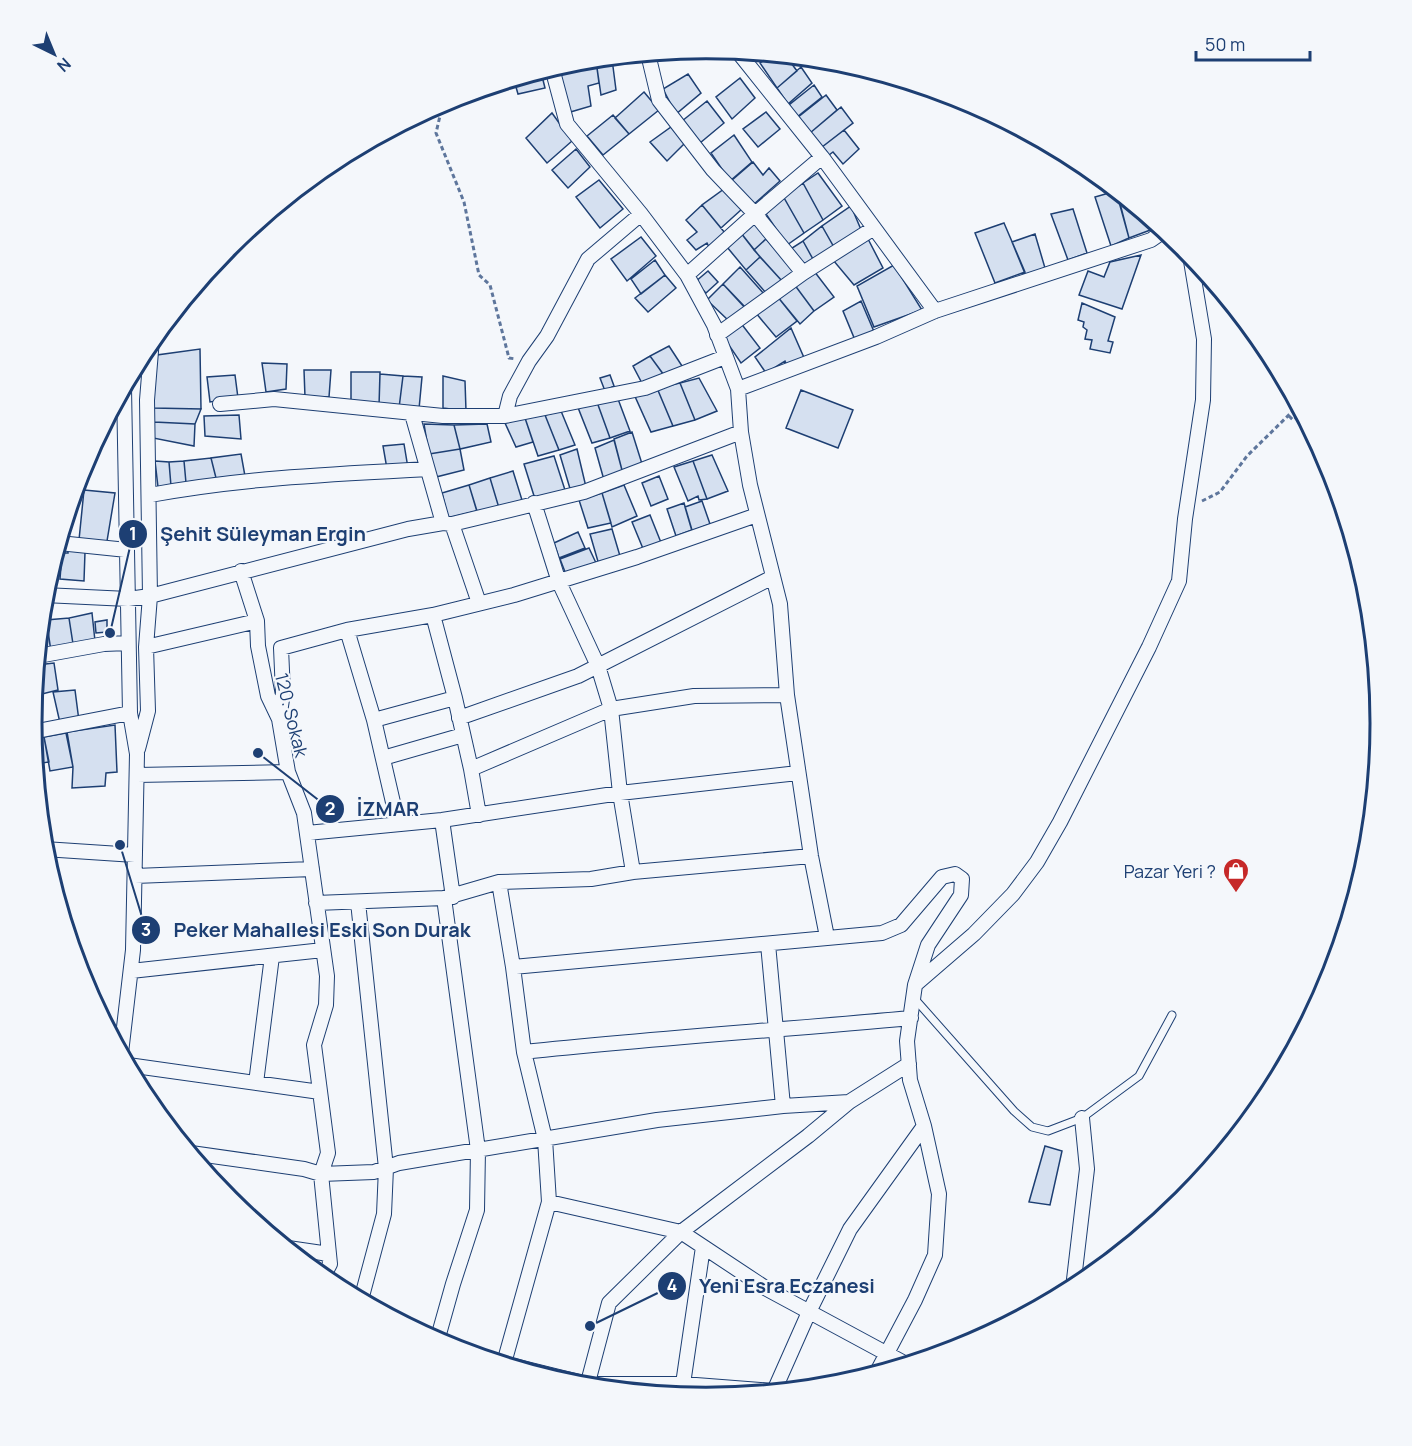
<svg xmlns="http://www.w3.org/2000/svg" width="1412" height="1446" font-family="Manrope,sans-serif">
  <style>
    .building { fill: #d5e0f0; stroke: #1d3f73; stroke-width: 1.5 }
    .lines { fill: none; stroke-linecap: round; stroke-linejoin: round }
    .service-casing { stroke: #1d3f73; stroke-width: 9 }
    .minor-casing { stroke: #1d3f73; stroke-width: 16 }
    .path { stroke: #5e769c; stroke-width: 3; stroke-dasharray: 4.5 3; stroke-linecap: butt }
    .service { stroke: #f4f7fb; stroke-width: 7 }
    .minor { stroke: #f4f7fb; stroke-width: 14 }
    .labels { text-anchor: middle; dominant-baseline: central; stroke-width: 4.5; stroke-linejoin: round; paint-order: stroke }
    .street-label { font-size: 18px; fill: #1d3f73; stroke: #f4f7fb }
    .poi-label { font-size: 18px; fill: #1d3f73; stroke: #f4f7fb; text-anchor: end }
    .rim { fill: none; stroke: #1d3f73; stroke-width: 3 }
    .leader { fill: none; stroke: #1d3f73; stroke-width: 2 }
    .callout-dot { fill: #1d3f73; stroke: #f4f7fb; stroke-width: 2 }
    .mark-label { font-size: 18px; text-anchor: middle; font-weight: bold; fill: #fff }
    .callout-label { font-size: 20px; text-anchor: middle; font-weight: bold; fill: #1d3f73; stroke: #f4f7fb; stroke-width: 4.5; stroke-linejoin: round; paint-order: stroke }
  </style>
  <rect width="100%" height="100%" fill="#f4f7fb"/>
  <path class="building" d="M 771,55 L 786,56 L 797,71 L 777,88 L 760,63 Z
    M 612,59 L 616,90 L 601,95 L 596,61 Z
    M 596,61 L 599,83 L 588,86 L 591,106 L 567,113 L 556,69 Z
    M 801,67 L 812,83 L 788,104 L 777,88 Z
    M 541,72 L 545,88 L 518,94 L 514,80 Z
    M 688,74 L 701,93 L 676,114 L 663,89 Z
    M 740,78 L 755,98 L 732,119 L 716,97 Z
    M 814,85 L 822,97 L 797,117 L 789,105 Z
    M 644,92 L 659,110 L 629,134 L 615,118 Z
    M 826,95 L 837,110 L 810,133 L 797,118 Z
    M 707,101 L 724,123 L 700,143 L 682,121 Z
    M 841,107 L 853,123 L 822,147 L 810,133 Z
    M 766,112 L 780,129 L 758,147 L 743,129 Z
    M 552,113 L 572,141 L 547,163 L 526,138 Z
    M 613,115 L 629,134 L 603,155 L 587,136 Z
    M 671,127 L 685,143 L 667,161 L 650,142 Z
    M 844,130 L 859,149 L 843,164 L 833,152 L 829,155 L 822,147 Z
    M 734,135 L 752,162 L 730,181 L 711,153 Z
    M 576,149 L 590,167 L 568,188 L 552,170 Z
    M 753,162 L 763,175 L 769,168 L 780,181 L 753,205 L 731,181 Z
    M 818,173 L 842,206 L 823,220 L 803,183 Z
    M 599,180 L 623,209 L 600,228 L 576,197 Z
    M 803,183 L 823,220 L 804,233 L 783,196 Z
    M 724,189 L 742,209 L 721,228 L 702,205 Z
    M 1116,191 L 1129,238 L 1111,246 L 1095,197 Z
    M 1117,192 L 1153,222 L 1150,223 L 1153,229 L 1129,238 Z
    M 783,196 L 804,233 L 787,245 L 766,214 Z
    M 702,205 L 725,233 L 709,247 L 707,243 L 696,250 L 687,240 L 697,232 L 686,220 Z
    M 851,206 L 862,232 L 835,249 L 822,226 Z
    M 1073,209 L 1087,253 L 1068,260 L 1051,214 Z
    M 755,221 L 768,237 L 754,250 L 741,233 Z
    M 1004,223 L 1025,272 L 995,283 L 975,233 Z
    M 822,226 L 835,249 L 814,261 L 803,241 Z
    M 741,233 L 760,257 L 746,270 L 727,247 Z
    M 1035,234 L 1045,268 L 1026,276 L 1012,242 Z
    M 641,237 L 656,256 L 627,281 L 611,259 Z
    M 867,237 L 883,268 L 854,285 L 833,260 Z
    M 766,239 L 795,271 L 782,281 L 754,250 Z
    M 803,241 L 814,261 L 802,268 L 789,250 Z
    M 1141,255 L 1122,309 L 1079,295 L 1088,271 L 1104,277 L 1110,262 Z
    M 760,257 L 782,281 L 766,293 L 746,270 Z
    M 655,260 L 665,275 L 641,294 L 631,279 Z
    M 894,265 L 922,310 L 874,327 L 857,286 Z
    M 740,267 L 765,295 L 747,310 L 723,284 Z
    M 708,271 L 718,282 L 706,293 L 695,282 Z
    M 814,271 L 834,297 L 814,311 L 794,284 Z
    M 665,275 L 676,288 L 648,312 L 635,298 Z
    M 723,284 L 745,307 L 729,321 L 707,300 Z
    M 794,284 L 814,311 L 800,324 L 777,296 Z
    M 777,296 L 797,321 L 776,337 L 755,312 Z
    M 861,301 L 875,334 L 855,340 L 843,311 Z
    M 1082,303 L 1115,317 L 1108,341 L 1113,342 L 1110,353 L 1090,349 L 1092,340 L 1085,339 L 1087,330 L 1083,327 L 1084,322 L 1078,320 Z
    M 740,322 L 760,348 L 741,363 L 722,335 Z
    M 791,328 L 805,360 L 788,368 L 785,361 L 766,373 L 755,357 Z
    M 669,346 L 684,369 L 666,378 L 650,356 Z
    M 200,349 L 201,409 L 153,408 L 157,355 Z
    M 650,356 L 664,375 L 644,387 L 633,366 Z
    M 262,363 L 287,364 L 286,389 L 266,392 Z
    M 304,370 L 331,370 L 329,397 L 305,397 Z
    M 351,372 L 380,372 L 379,406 L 351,405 Z
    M 380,374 L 403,376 L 399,408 L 379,406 Z
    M 235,375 L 238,398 L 210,402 L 207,377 Z
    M 610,375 L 614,386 L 605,391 L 600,378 Z
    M 403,376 L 422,377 L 419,409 L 399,408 Z
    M 443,376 L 465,381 L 466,411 L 443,408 Z
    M 699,378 L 717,411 L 695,420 L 680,383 Z
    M 680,383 L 695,420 L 673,426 L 657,388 Z
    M 657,388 L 673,426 L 651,432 L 633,392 Z
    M 801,390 L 853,410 L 838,448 L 786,428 Z
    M 618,399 L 630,431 L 610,438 L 597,402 Z
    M 597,402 L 610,438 L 592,443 L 577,405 Z
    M 153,408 L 201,409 L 195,424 L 154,422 Z
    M 561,411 L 575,445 L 559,450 L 545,415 Z
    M 239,415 L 241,439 L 205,436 L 204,416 Z
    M 545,415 L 559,450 L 538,456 L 525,418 Z
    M 525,418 L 533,442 L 516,447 L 505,423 Z
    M 154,422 L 195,424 L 194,446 L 153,438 Z
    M 424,424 L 454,425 L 460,449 L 429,454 Z
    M 487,424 L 491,442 L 460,449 L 454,425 Z
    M 632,432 L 643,467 L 623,474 L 614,439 Z
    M 614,440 L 623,474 L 604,480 L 595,448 Z
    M 404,444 L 408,468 L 387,469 L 383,446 Z
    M 460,449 L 464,470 L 436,477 L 429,454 Z
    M 577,449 L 586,487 L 571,492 L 560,455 Z
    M 241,454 L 245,476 L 216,478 L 211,458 Z
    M 712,455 L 728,491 L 707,499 L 693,461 Z
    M 554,456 L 565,490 L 535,499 L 524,464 Z
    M 211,458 L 216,478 L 186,483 L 184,461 Z
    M 155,461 L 169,462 L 171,486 L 158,487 Z
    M 184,461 L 186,483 L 171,486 L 169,462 Z
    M 693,461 L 707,499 L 699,500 L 698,496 L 688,501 L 674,467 Z
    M 513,471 L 522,500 L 499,508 L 490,478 Z
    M 659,476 L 668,499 L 651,506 L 642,483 Z
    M 490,478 L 499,508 L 478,515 L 469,485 Z
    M 469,485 L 477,511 L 448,518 L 442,493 Z
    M 624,485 L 637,516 L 612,527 L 602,493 Z
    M 84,490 L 115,493 L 107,541 L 79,540 Z
    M 602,493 L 611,523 L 588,528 L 579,500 Z
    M 702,501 L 710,524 L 692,531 L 685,507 Z
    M 684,503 L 692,530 L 676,536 L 667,509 Z
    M 650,515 L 662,545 L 644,551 L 632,522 Z
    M 612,529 L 620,556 L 599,565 L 590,534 Z
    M 578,532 L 585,548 L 559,558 L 554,543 Z
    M 589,548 L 597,565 L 567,577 L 560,559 Z
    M 68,550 L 85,552 L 84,581 L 60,579 L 62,553 L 68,553 Z
    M 92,613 L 95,641 L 73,644 L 69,618 Z
    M 69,618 L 73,644 L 51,651 L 46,620 Z
    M 107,620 L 107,632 L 96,633 L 95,622 Z
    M 48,631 L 51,651 L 38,653 L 41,632 Z
    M 54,663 L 58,690 L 34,696 L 37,665 Z
    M 75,690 L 79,721 L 60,723 L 53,692 Z
    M 34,701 L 39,725 L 32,727 L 32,723 Z
    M 115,725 L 117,772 L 106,773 L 105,786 L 72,788 L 73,767 L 67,732 Z
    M 66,733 L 73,767 L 50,771 L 44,737 Z
    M 44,737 L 49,762 L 36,764 L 33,738 Z
    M 1045,1146 L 1062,1151 L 1050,1205 L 1029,1202 Z"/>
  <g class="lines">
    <defs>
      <path id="service" d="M 914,998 L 1014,1111 L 1032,1127 L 1048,1131 L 1082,1118 L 1139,1076 L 1172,1015"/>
      <path id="minor" d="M 738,52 L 822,157 L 935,311
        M 648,54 L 659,100 L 713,170 L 755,214 L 803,273
        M 552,68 L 567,124 L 641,214 L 687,275 L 714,325 L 738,389 L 741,432 L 750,485 L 780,604 L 787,695 L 811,856 L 827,937
        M 687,275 L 755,214 L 822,157
        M 717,335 L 803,273 L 874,228
        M 738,389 L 876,337 L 935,311 L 1151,240 L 1164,231
        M 220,404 L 274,399 L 443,416 L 505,416 L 645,388 L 725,357
        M 412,414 L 443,523
        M 505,416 L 510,396 L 529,361 L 547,336 L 588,259 L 641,214
        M 150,495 C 242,478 333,474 427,469
        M 534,503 L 559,582 L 598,666 L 611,709 L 620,793 L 633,872
        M 452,524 L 479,603
        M 59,543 L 127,550
        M 241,571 L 257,621 L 258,646 L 268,696 L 279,719 L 288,772 L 304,813 L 327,976 L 326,1005 L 314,1045 L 328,1153 L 321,1174 L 330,1264 L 323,1277
        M 44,595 L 128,599 L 150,596 L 408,529 L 443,523 L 452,524 L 584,492 L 741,432
        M 433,615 L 455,698 L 471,769
        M 347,630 L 374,720 L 398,824
        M 146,647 L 257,621
        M 38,656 L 104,644 L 128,643
        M 459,718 L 578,676 L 773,577
        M 279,719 L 283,693 L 281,648 L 347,630 L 433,615 L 514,595 L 637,557 L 757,515
        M 374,720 L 455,698
        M 32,732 L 130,713
        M 138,749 L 148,711 L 146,647 L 150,596 L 147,400 L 152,339
        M 383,758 L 463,735
        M 137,775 L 288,772
        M 479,815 L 471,769 L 611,709 L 694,696 L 787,695
        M 442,820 L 453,897
        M 307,833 L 442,820 L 620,793 L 798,773
        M 44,849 L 135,855
        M 135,876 L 312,869
        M 499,882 L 513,967 L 524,1052 L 545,1139 L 549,1202 L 504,1363
        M 358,902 L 386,1168 L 384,1214 L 361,1300
        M 316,903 L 444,898 L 499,882 L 591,879 L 633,872 L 811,856
        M 768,944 L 783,1106
        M 513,967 L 882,933 L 901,925 L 942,877 L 955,874 L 962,879 L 961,895 L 928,945 L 915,985 L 907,1041 L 910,1080 L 924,1126 L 939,1194 L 935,1255 L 915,1300 L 877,1372
        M 131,971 L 323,950
        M 916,984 L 974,934 L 1013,894 L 1037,862 L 1060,822 L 1149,647 L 1179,581 L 1185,519 L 1203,400 L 1204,339 L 1190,255
        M 524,1052 C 653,1038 782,1030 911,1018
        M 121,1053 L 133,950 L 137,754 L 130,713 L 124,388
        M 128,1065 L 320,1092
        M 256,1083 L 272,956
        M 191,1153 L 304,1169 L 321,1174 L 374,1172 L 399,1163 L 657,1120 L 783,1106 L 849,1102
        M 549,1202 L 681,1232 L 767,1289 L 906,1364
        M 288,1248 L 329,1254
        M 1073,1288 L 1087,1169 L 1082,1118
        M 437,1341 L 453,1284 L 477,1210 L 478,1150 L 444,898
        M 502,1363 L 587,1384 L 683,1384 L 774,1391 L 809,1312 L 850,1229 L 924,1126
        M 683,1384 L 703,1247
        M 587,1386 L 609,1303 L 681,1232 L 808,1136 L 849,1102 L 909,1064"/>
    </defs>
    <use href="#service" class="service-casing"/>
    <use href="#minor" class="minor-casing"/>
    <path class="path" d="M 443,103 L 436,133 L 464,202 L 479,275 L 490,285 L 509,358 L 516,359
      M 1289,416 L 1293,420 L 1302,414
      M 1202,501 L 1220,492 L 1247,456 L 1298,406"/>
    <use href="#service" class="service"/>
    <use href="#minor" class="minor"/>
  </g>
  <defs>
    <symbol id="shop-pin" viewBox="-11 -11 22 30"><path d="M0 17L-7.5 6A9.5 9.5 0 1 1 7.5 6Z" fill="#c62828" stroke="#f4f7fb"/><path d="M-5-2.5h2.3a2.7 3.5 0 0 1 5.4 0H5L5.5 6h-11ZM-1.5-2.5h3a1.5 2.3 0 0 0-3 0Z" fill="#fff"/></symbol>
  </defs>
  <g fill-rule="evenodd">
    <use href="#shop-pin" x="1221" y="856" width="30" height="40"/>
  </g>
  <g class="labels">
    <g class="street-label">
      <text transform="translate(292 715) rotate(76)">120. Sokak</text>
    </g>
    <g class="poi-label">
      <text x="1216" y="871">Pazar Yeri ?</text>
    </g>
  </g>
  <path d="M0 0H1412V1446H0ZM42 723a664 664 0 1 1 1328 0a664 664 0 1 1-1328 0Z" fill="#f4f7fb" fill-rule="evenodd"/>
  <path class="rim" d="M42 723a664 664 0 1 1 1328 0a664 664 0 1 1-1328 0Z"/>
  <path class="leader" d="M110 633L133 534M258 753L330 809M120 845L146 930M590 1326L672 1286"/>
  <g class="callout-dot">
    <circle cx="110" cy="633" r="6"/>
    <circle cx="258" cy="753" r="6"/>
    <circle cx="120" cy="845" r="6"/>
    <circle cx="590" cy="1326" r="6"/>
    <circle cx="133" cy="534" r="15"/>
    <circle cx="330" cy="809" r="15"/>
    <circle cx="146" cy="930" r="15"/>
    <circle cx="672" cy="1286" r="15"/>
  </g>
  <g class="mark-label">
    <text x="133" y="540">1</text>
    <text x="330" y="815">2</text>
    <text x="146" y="936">3</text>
    <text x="672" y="1292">4</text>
  </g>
  <g class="callout-label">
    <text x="263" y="541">Şehit Süleyman Ergin</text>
    <text x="388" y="816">İZMAR</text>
    <text x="322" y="937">Peker Mahallesi Eski Son Durak</text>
    <text x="787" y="1293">Yeni Esra Eczanesi</text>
  </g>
  <g transform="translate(54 54) rotate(137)" stroke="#f4f7fb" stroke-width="4.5" paint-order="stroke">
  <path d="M0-4.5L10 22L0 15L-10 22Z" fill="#1d3f73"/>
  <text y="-9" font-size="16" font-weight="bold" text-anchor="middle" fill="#1d3f73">N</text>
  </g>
  <path d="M1196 51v9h114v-9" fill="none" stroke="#1d3f73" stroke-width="3"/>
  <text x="1205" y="51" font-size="18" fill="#1d3f73" stroke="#f4f7fb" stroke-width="4.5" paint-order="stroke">50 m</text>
</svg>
